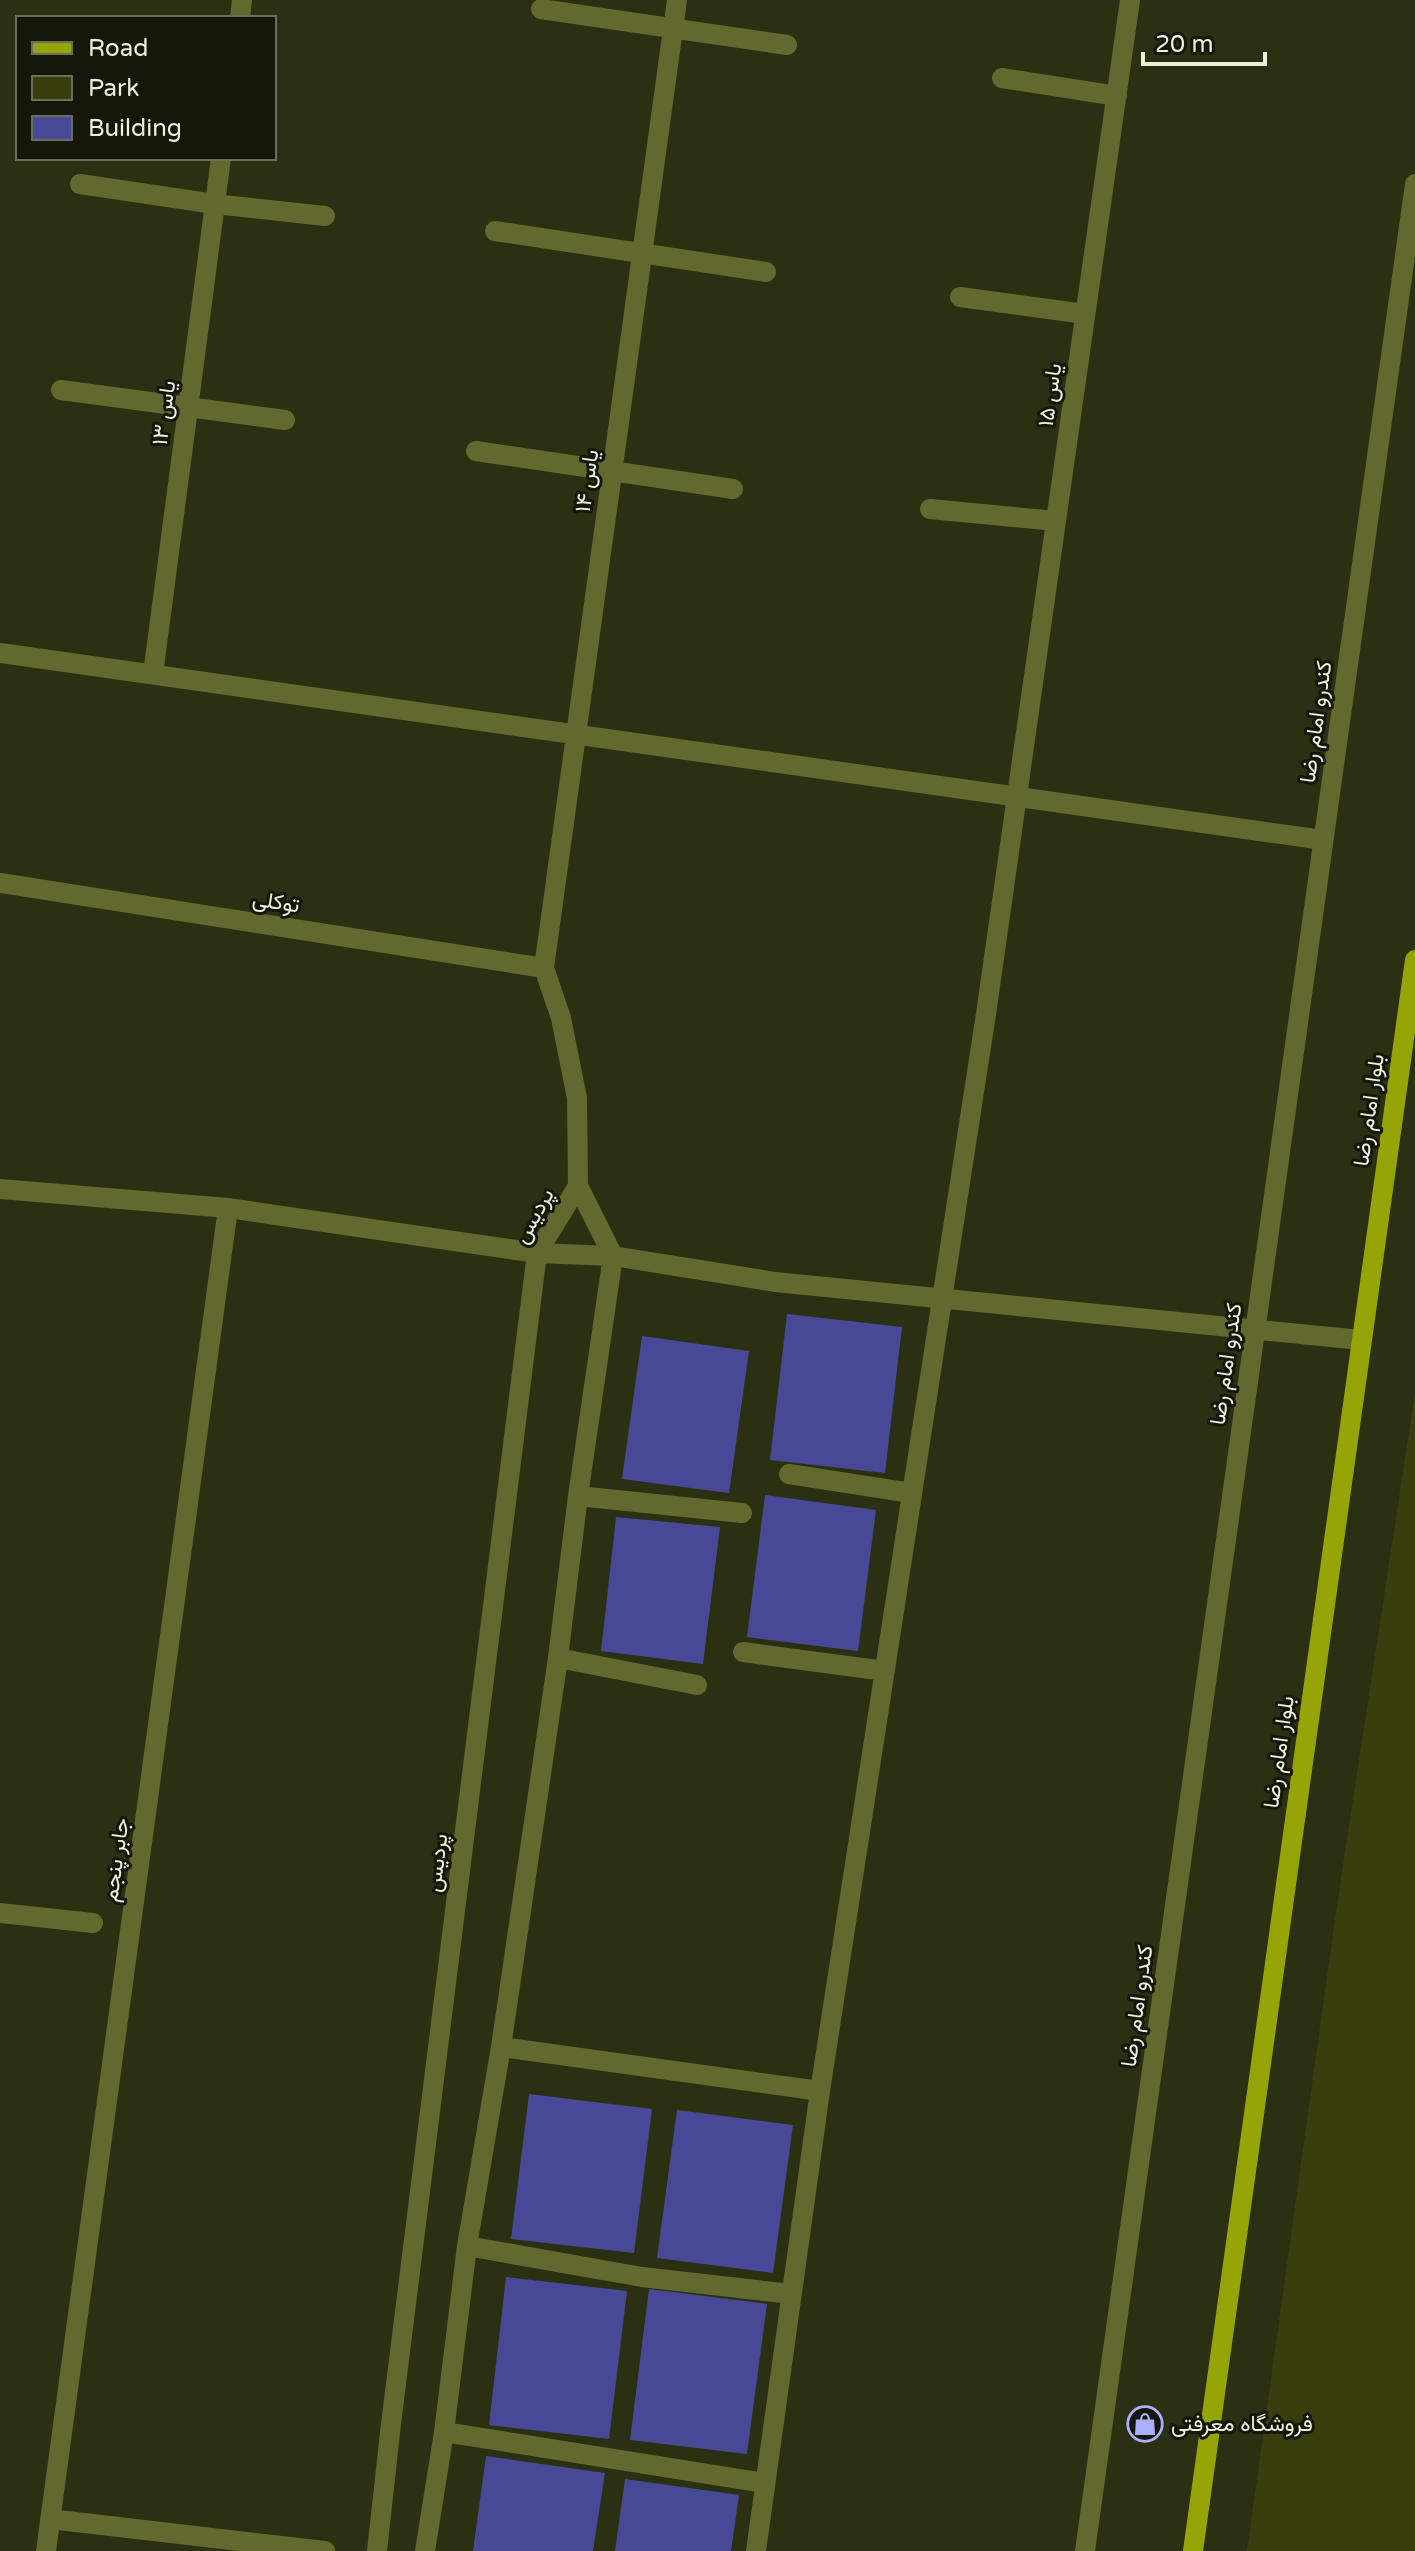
<svg xmlns="http://www.w3.org/2000/svg" width="1415" height="2551" font-family="'Varela Round',Vazirmatn,sans-serif">
  <style>
    .green { fill: #383e0c }
    .building { fill: #484996 }
    .lines { fill: none; stroke-linecap: round; stroke-linejoin: round }
    .minor { stroke: #61692f; stroke-width: 20 }
    .major { stroke: #95a406; stroke-width: 20 }
    .labels { text-anchor: middle; dominant-baseline: central; stroke-width: 6; stroke-linejoin: round; paint-order: stroke }
    .street-label { font-size: 22px; fill: #ecf0de; stroke: #14170a }
    .poi-label { font-size: 22px; fill: #ecf0de; stroke: #14170a; text-anchor: start }
  </style>
  <rect width="100%" height="100%" fill="#2b3012"/>
  <path class="green" d="M 1415,1393 L 1415,2551 L 1247,2551 L 1338,1898 Z"/>
  <path class="building" d="M 787,1314 L 902,1327 L 885,1473 L 770,1460 Z
    M 642,1336 L 749,1351 L 729,1493 L 622,1479 Z
    M 765,1495 L 876,1510 L 858,1651 L 747,1637 Z
    M 616,1517 L 720,1527 L 703,1664 L 601,1651 Z
    M 529,2094 L 652,2109 L 634,2253 L 511,2239 Z
    M 677,2110 L 793,2125 L 773,2273 L 657,2258 Z
    M 506,2277 L 627,2291 L 609,2439 L 489,2425 Z
    M 649,2289 L 767,2304 L 747,2454 L 630,2440 Z
    M 486,2456 L 605,2473 L 593,2551 L 473,2551 Z
    M 625,2479 L 739,2495 L 731,2551 L 615,2551 Z"/>
  <g class="lines">
    <path class="minor" d="M 541,9 L 787,45
      M 240,18 L 242,0
      M 1002,78 L 1117,96
      M 80,184 L 215,204 L 325,216
      M 495,231 L 766,272
      M 960,297 L 1085,314
      M 61,390 L 285,420
      M 476,451 L 733,489
      M 930,509 L 1056,521
      M 0,653 L 1323,840
      M 153,674 L 221,158
      M 0,883 L 544,968
      M 0,1189 L 228,1208 L 537,1253 L 613,1256 L 775,1282 L 1361,1340
      M 789,1474 L 911,1493
      M 578,1496 L 742,1513
      M 743,1652 L 885,1671
      M 558,1658 L 697,1685
      M 0,1913 L 93,1923
      M 501,2047 L 820,2091
      M 467,2246 L 642,2277 L 791,2294
      M 444,2432 L 765,2483
      M 50,2519 L 325,2551
      M 46,2551 L 228,1208
      M 377,2551 L 391,2424 L 537,1253 L 578,1186
      M 425,2551 L 444,2432 L 467,2246 L 501,2047 L 558,1658 L 578,1496 L 613,1256 L 578,1186 L 577,1098 L 561,1018 L 544,968 L 677,0
      M 756,2551 L 820,2091 L 986,1014 L 1130,0
      M 1085,2551 L 1415,184"/>
    <path class="major" d="M 1193,2551 L 1415,960"/>
  </g>
  <defs>
    <symbol id="shop-ring" viewBox="-11 -11 22 22"><circle r="9.5" fill="#14170a" stroke="#a9b0fc" stroke-width="1.5"/><path d="M-5-2.5h2.3a2.7 3.5 0 0 1 5.4 0H5L5.5 6h-11ZM-1.5-2.5h3a1.5 2.3 0 0 0-3 0Z" fill="#a9b0fc"/></symbol>
  </defs>
  <g fill-rule="evenodd">
    <use href="#shop-ring" x="1125" y="2404" width="40" height="40"/>
  </g>
  <g class="labels">
    <g class="street-label">
      <text transform="translate(1050 395) rotate(-82)">یاس ۱۵</text>
      <text transform="translate(164 413) rotate(-82)">یاس ۱۳</text>
      <text transform="translate(587 481) rotate(-82)">یاس ۱۴</text>
      <text transform="translate(1316 722) rotate(-82)">کندرو امام رضا</text>
      <text transform="translate(276 902) rotate(9)">توکلی</text>
      <text transform="translate(1369 1110) rotate(-82)">بلوار امام رضا</text>
      <text transform="translate(534 1216) rotate(-61)">پردیس</text>
      <text transform="translate(1226 1364) rotate(-82)">کندرو امام رضا</text>
      <text transform="translate(1279 1752) rotate(-82)">بلوار امام رضا</text>
      <text transform="translate(116 1860) rotate(-82)">جابر پنجم</text>
      <text transform="translate(437 1863) rotate(-83)">پردیس</text>
      <text transform="translate(1137 2006) rotate(-82)">کندرو امام رضا</text>
    </g>
    <g class="poi-label">
      <text x="1171" y="2424">فروشگاه معرفتی</text>
    </g>
  </g>
  <rect x="16" y="16" width="260" height="144" fill="#14170a" stroke="#6a6e5f" stroke-width="2"/>
  <rect x="32" y="42" width="40" height="12" fill="#95a406" stroke="#6a6e5f" stroke-width="2"/>
  <text x="88" y="56" font-size="24" fill="#ecf0de">Road</text>
  <rect x="32" y="76" width="40" height="24" fill="#383e0c" stroke="#6a6e5f" stroke-width="2"/>
  <text x="88" y="96" font-size="24" fill="#ecf0de">Park</text>
  <rect x="32" y="116" width="40" height="24" fill="#484996" stroke="#6a6e5f" stroke-width="2"/>
  <text x="88" y="136" font-size="24" fill="#ecf0de">Building</text>
  <path d="M1143 52v12h122v-12" fill="none" stroke="#ecf0de" stroke-width="4"/>
  <text x="1155" y="52" font-size="24" fill="#ecf0de" stroke="#14170a" stroke-width="6" paint-order="stroke">20 m</text>
</svg>
